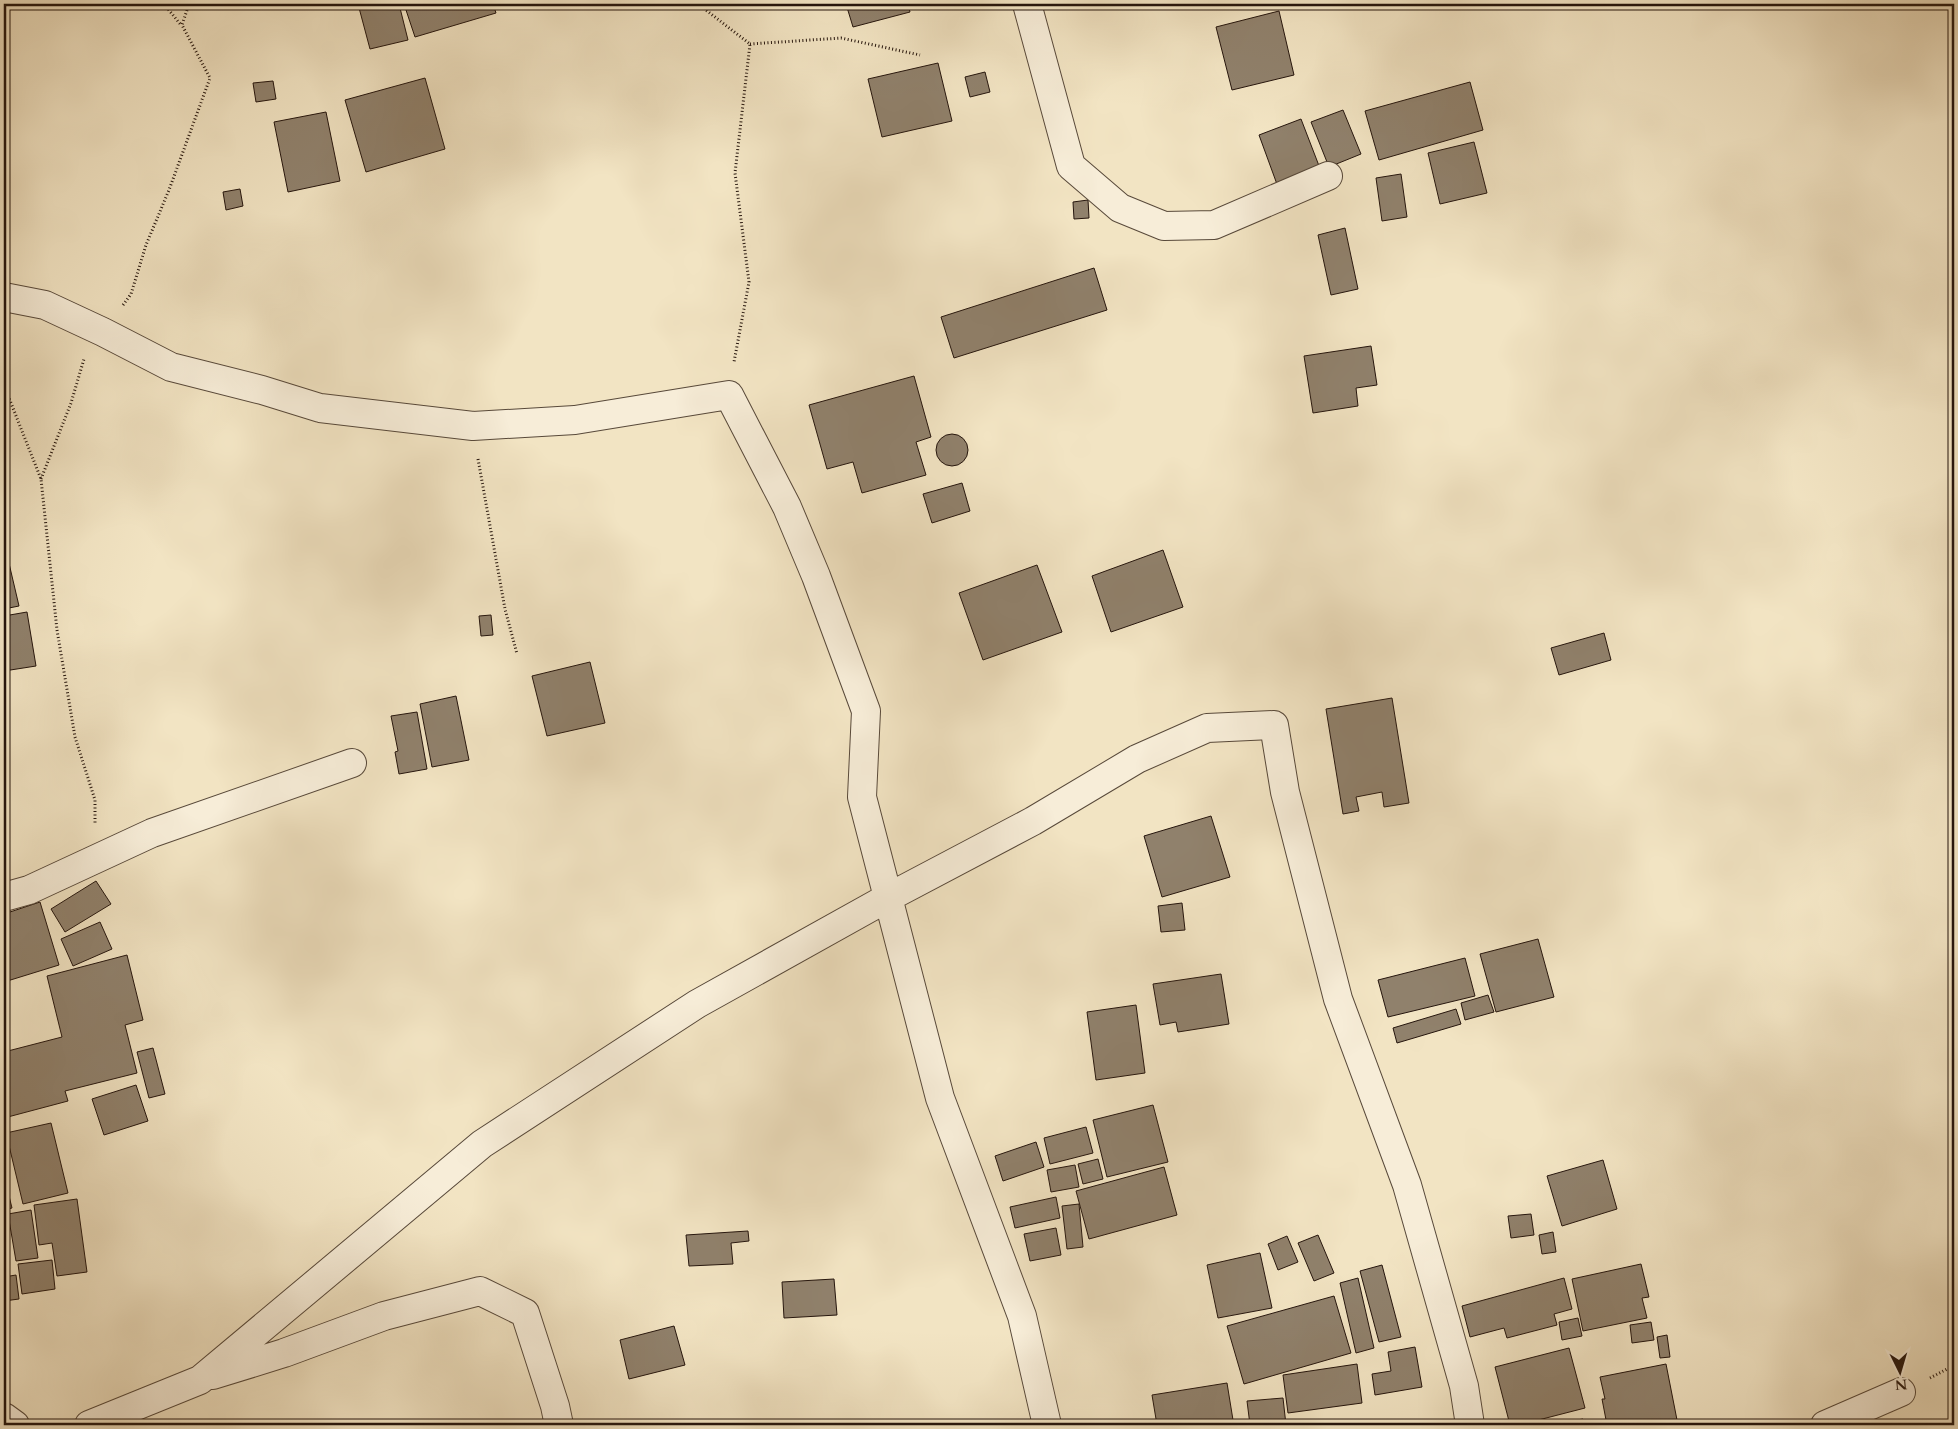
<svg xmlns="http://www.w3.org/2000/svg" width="1958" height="1429" font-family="Cardo,serif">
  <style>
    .building { fill: #90816c; stroke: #25150d }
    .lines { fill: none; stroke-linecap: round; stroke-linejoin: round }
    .minor-casing { stroke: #58493a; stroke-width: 30 }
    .path { stroke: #25150d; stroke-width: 3; stroke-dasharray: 1 2.5; stroke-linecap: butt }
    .minor { stroke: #f7edd8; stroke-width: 28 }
  </style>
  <rect width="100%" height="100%" fill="#f2e4c3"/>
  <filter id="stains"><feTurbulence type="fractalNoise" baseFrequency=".004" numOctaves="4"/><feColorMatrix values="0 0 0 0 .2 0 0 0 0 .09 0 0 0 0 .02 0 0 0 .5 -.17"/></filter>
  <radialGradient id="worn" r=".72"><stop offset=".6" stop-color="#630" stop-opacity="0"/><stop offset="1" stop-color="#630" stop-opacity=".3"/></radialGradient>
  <path class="building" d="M 358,4 L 399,4 L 408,40 L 370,49 Z
    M 404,4 L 493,4 L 496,13 L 415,37 Z
    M 520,4 L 541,4 L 521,8 Z
    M 846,4 L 908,4 L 910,12 L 853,27 Z
    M 1279,11 L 1294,75 L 1232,90 L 1216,27 Z
    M 938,63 L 952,121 L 882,137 L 868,79 Z
    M 985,72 L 990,92 L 970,97 L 965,77 Z
    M 425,78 L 445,149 L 366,172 L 345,100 Z
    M 273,81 L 276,99 L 256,102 L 253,83 Z
    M 1470,82 L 1483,130 L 1379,160 L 1365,111 Z
    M 1343,110 L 1361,154 L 1329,167 L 1311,122 Z
    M 326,112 L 340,181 L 288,192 L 274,122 Z
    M 1301,119 L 1321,171 L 1278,187 L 1259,135 Z
    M 1474,142 L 1487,193 L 1440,204 L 1428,153 Z
    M 1401,174 L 1407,217 L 1382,221 L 1376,178 Z
    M 240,189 L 243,206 L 226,210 L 223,192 Z
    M 1088,200 L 1089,218 L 1074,219 L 1073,202 Z
    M 1345,228 L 1358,289 L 1331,295 L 1318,235 Z
    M 1094,268 L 1107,310 L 954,358 L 941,317 Z
    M 1371,346 L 1377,385 L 1356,388 L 1358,406 L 1313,413 L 1304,356 Z
    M 914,376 L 931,437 L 916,442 L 926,475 L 862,493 L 853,462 L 827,469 L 809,405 Z
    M936 450a16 16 0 1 1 32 0a16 16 0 1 1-32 0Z
    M 962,483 L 970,511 L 932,523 L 923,494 Z
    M 4,542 L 19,606 L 4,609 Z
    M 1163,550 L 1183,607 L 1111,632 L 1092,576 Z
    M 1037,565 L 1062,632 L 983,660 L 959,593 Z
    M 27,612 L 36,666 L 4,671 L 4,616 Z
    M 491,615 L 493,635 L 481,636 L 479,616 Z
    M 1604,633 L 1611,660 L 1559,675 L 1551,648 Z
    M 590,662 L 605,723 L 547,736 L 532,676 Z
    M 456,696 L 469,760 L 432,767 L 420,704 Z
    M 1392,698 L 1409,803 L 1384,807 L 1382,792 L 1356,797 L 1359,811 L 1343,814 L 1326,709 Z
    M 417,712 L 427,769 L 399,774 L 395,752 L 398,751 L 391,716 Z
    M 1211,816 L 1230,877 L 1162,897 L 1144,836 Z
    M 96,881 L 111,904 L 65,932 L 51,909 Z
    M 40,902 L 59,965 L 4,982 L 4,914 Z
    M 1182,903 L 1185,930 L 1161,932 L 1158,906 Z
    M 100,922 L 112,949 L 73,966 L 61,939 Z
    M 1538,939 L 1554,997 L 1496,1012 L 1480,954 Z
    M 127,955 L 143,1020 L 125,1025 L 137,1073 L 65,1091 L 68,1101 L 4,1118 L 4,1052 L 62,1037 L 47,976 Z
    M 1465,958 L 1475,996 L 1388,1017 L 1378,980 Z
    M 1221,974 L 1229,1024 L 1178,1032 L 1176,1022 L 1160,1025 L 1153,984 Z
    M 1488,995 L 1494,1012 L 1465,1020 L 1461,1003 Z
    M 1136,1005 L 1145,1073 L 1096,1080 L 1087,1012 Z
    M 1456,1009 L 1461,1024 L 1397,1043 L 1393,1028 Z
    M 153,1048 L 165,1094 L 149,1098 L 137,1052 Z
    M 136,1085 L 148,1121 L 104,1135 L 92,1099 Z
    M 1153,1105 L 1168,1162 L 1107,1177 L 1093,1120 Z
    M 51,1123 L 68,1193 L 23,1204 L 6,1133 Z
    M 1086,1127 L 1093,1153 L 1050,1164 L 1044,1138 Z
    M 1036,1142 L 1044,1167 L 1003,1181 L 995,1156 Z
    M 1098,1159 L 1103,1179 L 1083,1184 L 1078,1164 Z
    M 1603,1160 L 1617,1209 L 1562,1226 L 1547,1176 Z
    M 1075,1165 L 1079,1187 L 1051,1192 L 1047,1170 Z
    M 1164,1167 L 1177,1215 L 1089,1239 L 1076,1191 Z
    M 4,1176 L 12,1208 L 4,1210 Z
    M 1056,1197 L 1060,1218 L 1015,1228 L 1010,1207 Z
    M 77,1199 L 87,1272 L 57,1276 L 52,1243 L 39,1245 L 34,1205 Z
    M 1079,1204 L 1083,1247 L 1067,1249 L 1062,1206 Z
    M 31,1210 L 38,1258 L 16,1261 L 8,1214 Z
    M 1531,1214 L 1534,1235 L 1511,1238 L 1508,1216 Z
    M 1056,1228 L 1061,1255 L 1030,1261 L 1024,1234 Z
    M 748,1231 L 749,1241 L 731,1243 L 733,1264 L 689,1266 L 686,1235 Z
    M 1553,1232 L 1556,1252 L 1542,1254 L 1539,1235 Z
    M 1318,1235 L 1334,1273 L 1314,1281 L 1298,1243 Z
    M 1287,1236 L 1298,1262 L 1278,1270 L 1268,1244 Z
    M 1260,1253 L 1272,1308 L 1218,1318 L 1207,1265 Z
    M 52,1260 L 55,1289 L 22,1294 L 18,1264 Z
    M 1641,1264 L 1649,1297 L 1642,1298 L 1647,1318 L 1583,1331 L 1572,1279 Z
    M 1382,1265 L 1401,1337 L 1379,1342 L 1360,1271 Z
    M 16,1275 L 19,1299 L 4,1301 L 4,1277 Z
    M 1358,1278 L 1374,1348 L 1356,1353 L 1340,1283 Z
    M 1564,1278 L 1572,1309 L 1554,1314 L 1557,1325 L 1507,1338 L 1504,1328 L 1470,1337 L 1462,1306 Z
    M 834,1279 L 837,1315 L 784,1318 L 782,1282 Z
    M 1334,1296 L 1351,1353 L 1244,1384 L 1227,1326 Z
    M 1578,1318 L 1582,1336 L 1562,1340 L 1559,1322 Z
    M 1651,1322 L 1654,1340 L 1632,1343 L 1630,1325 Z
    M 674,1326 L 685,1365 L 629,1379 L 620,1340 Z
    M 1667,1335 L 1670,1357 L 1660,1358 L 1657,1337 Z
    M 1415,1347 L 1422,1387 L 1375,1395 L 1372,1374 L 1391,1371 L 1388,1352 Z
    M 1569,1348 L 1585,1408 L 1519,1425 L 1510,1425 L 1495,1367 Z
    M 1357,1364 L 1362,1403 L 1288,1413 L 1283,1375 Z
    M 1666,1364 L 1678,1425 L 1607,1425 L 1602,1399 L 1605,1399 L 1600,1377 Z
    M 1227,1383 L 1233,1420 L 1204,1425 L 1157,1425 L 1152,1395 Z
    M 1283,1398 L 1286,1425 L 1250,1425 L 1247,1401 Z
    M 1583,1419 L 1584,1425 L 1552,1425 L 1552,1424 Z"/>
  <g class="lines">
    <defs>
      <path id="minor" d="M 1027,4 L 1071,166 L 1120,208 L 1164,226 L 1214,225 L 1328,176
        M 4,297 L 45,305 L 103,332 L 171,367 L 262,390 L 320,408 L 473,426 L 575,420 L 729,395 L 787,507 L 816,576 L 866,711 L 862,797 L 940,1098 L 1022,1316 L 1047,1425
        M 4,897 L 29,890 L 152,833 L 352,763
        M 213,1375 L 284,1353 L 384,1316 L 480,1291 L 525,1313 L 555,1406 L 559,1425
        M 4,1417 L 15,1425
        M 89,1425 L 200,1380 L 482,1144 L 697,1004 L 889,897 L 1033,821 L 1137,759 L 1207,728 L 1274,725 L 1285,792 L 1338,999 L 1407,1185 L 1464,1386 L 1470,1425
        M 1825,1425 L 1901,1392"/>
    </defs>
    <use href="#minor" class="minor-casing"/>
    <path class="path" d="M 164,4 L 181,25
      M 698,4 L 750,44 L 735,173 L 749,282 L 734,362
      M 750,44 L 841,38 L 920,55
      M 123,305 L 131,294 L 146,245 L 169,190 L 210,78 L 182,25 L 189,4
      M 4,375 L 9,398 L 41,479 L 57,630 L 75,737 L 95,800 L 95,823
      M 478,459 L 505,609 L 517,654
      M 41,479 L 71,403 L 84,359
      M 1930,1378 L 1947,1369 L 1954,1371"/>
    <use href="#minor" class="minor"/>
  </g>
  <rect width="1958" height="1429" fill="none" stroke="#f2e4c3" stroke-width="20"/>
  <rect x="5" y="5" width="1948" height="1419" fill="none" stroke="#25150d" stroke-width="2.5"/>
  <rect x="10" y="10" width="1938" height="1409" fill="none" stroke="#25150d"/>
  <g transform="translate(1900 1372) rotate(175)" stroke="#f7edd8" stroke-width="4" paint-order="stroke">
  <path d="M0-4L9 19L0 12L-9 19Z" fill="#25150d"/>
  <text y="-8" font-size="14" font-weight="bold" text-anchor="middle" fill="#25150d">N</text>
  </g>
  <rect width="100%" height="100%" filter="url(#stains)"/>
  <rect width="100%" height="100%" fill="url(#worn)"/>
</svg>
